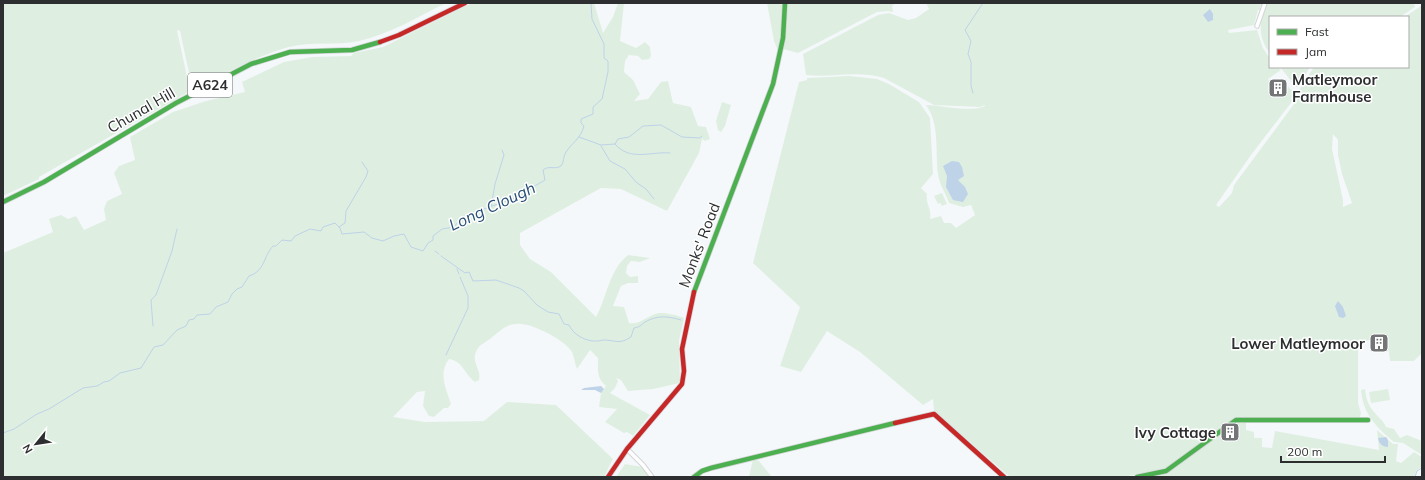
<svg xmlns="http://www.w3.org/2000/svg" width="1425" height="480" font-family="Mulish,sans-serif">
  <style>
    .green { fill: #deefe1; fill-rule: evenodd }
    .water { fill: #bed2e8 }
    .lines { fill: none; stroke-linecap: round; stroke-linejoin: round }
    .stream { stroke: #bed2e8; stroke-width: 1 }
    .street-casing { stroke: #d3d5d7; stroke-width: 5.5 }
    .fast-casing { stroke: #d3d5d7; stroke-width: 6 }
    .jam-casing { stroke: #d3d5d7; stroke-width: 6 }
    .street { stroke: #fefefe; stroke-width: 3.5 }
    .fast { stroke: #4caf50; stroke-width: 4.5 }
    .jam { stroke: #c62828; stroke-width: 4.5 }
    .labels { text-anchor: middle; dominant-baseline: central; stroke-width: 3; stroke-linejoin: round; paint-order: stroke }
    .shield { fill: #fff; stroke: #6c6d6e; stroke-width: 1 }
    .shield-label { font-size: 14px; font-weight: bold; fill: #2d2e30 }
    .poi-label { font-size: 15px; font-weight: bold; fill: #2d2e30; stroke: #fff; text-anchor: end }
    .street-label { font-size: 15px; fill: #2d2e30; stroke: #fff }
    .water-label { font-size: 16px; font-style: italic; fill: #284f77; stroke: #fff }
  </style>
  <rect width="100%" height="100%" fill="#f5f8fb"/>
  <path class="green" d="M 3,3 L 446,3 C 418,17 390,34 359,41 C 336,46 313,41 289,47 C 256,56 225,74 194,90 L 192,87 L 180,31 L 177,30 L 190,91 L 39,177 L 39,179 L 3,196 Z
    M 472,3 L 594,3 L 603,33 L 613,17 L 618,3 L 624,3 L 620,41 L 636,48 L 645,42 L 650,47 L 651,56 L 649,59 L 642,60 L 638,56 L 629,55 L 625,61 L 624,72 L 633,80 L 640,94 L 634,101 L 648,99 L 661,82 L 668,81 L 673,103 L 691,107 L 698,126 L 706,127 L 710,139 L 705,141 L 702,139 L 699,153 L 667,211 L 621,189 L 601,188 L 520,233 L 520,245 L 530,259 L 551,272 L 596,317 C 607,297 609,270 628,255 L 650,258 L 640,262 L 631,261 L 627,266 L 626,273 L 630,277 L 638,276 L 638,283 L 628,283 L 621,286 L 613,306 L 624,307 L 629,323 C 640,325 648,315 659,313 C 667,313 677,315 684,318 L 679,341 L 680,383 L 653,389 L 628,391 L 621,380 L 616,378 L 618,381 L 615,388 L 610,393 L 650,415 L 633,436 L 627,432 L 624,433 L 605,422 L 617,409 L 599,407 L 601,393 L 606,386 C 596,378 598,368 598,358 L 590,350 L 577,369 C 575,364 574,357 572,352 C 565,340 530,322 516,324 C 506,324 498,333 490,339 C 486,342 481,344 478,348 C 469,362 482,369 479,380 L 475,382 C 465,375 463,361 449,359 C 438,373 446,389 451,404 L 448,408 L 444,408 L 434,417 L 429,416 L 423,406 L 425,391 L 417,392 L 393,417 L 425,422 L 484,421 L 507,402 L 556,405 L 613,459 L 604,477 L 3,477 L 3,253 L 53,232 L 49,219 L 61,215 L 68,219 L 76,216 L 84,230 L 106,220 L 104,209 L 107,201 L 122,194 L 114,173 L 119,166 L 135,160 L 130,137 L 173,112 L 206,101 L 245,92 L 242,82 L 284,62 L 312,57 L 351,56 L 354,53 L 383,47 Z
    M 767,3 L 783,3 L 783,31 L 778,51 L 774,41 Z
    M 788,3 L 896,3 L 892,6 L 893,12 L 888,11 L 877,12 L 798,53 L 783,49 Z
    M 926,3 L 1263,3 L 1260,7 L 1260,10 L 1258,10 L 1254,25 L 1228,30 L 1229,33 L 1257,30 L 1263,48 L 1270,59 L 1270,67 L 1277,67 L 1281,70 L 1268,79 L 1274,95 L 1285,92 L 1288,86 L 1290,89 L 1294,91 L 1297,95 L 1251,155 L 1216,205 L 1219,207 L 1232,193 L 1234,185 L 1300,96 L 1305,98 L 1306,97 L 1299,90 L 1314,67 L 1408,67 L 1408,17 L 1405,17 L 1422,5 L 1422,353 L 1414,361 L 1390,361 L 1389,352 L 1383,335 L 1358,344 L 1358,403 L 1361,413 L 1360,417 L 1235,418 L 1166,469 L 1123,477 L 1010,477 L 934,411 L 933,399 L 923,405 L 860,352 L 827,331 L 801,372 L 780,366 L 800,307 L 753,263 L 799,82 L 807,80 L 807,78 L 849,76 L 877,79 L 889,84 L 919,102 L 930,118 L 933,174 L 921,188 L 927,194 C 925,203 932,209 930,219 L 941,216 L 944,223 L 951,223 L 956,228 L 975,215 L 971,205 L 963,207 L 949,203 C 946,194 939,184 938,174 C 935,151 940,124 926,105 C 940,105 972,113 985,106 L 985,105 L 980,107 L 934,105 L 884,78 C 857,70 832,78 806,75 L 803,54 L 878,15 L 889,13 L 908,20 L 916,18 L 929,9 ZM 1333,134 L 1338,140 L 1338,155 L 1342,174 L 1352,203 L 1343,207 L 1343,200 L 1332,149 Z
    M 1267,3 L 1416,3 L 1414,4 L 1415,7 L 1400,17 L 1270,17 L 1270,54 C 1257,35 1259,23 1267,3 Z
    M 1280,67 L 1310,67 L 1299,86 L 1296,87 Z
    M 722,102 L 731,105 L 725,126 L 721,132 L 718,130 L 716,121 Z
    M 942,193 L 947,204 L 942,206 L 940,203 L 938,204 L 934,196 Z
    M 1365,389 C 1366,398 1368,405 1374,412 C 1379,418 1383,420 1386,427 L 1394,429 L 1400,438 L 1407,435 L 1422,441 L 1422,455 L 1403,443 L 1394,442 C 1376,427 1363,414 1361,390 Z
    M 1388,389 L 1390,400 L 1371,403 L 1369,392 Z
    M 1237,422 L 1246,422 L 1246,430 L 1254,432 L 1254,438 L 1262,438 L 1262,447 L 1272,448 L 1275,431 L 1379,450 L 1377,430 L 1393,444 L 1398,444 L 1396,461 L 1401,463 L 1414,452 L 1422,457 L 1422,467 L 1417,470 L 1414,477 L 1147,477 L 1172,470 L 1226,428 L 1228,438 L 1238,437 Z
    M 753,459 L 759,461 L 772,477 L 749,477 Z
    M 625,464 L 642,467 L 649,477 L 616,477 Z"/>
  <path class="water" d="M 1210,9 L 1213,14 L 1213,20 L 1208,22 L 1203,15 Z
    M 952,161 L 959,162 L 962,167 L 964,176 L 958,180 L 965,187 L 968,194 L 963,202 L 953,200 L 946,187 L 947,176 L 943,166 Z
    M 1338,301 L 1343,307 L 1346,316 L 1343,318 L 1339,317 L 1335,306 Z
    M 601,386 L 604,389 L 601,393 L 595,390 L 581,390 L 584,388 Z
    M 1386,437 L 1388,440 L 1388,447 C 1382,447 1379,443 1378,438 Z"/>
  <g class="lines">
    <path class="stream" d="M 973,93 L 971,86 L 971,62 L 968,54 L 971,41 L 965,30 L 983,3
      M 579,137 L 601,145 L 615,144 L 618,139 L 629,137 L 643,126 L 661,125 L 682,137 L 700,138 L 702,136
      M 615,144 C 630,162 651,151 670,153
      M 601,146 L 610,161 L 625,169 L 636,182 L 646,189 L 654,199
      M 491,207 L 495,184 L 504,155 L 502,150
      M 339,227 L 345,223 L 346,211 L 366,177 L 368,171 L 362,162
      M 435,251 L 439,254
      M 441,256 L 465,273 L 469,272 L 473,281 L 496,280 L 519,288 L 524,291 L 537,305 L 548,312 L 559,314 L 564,324 L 569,325 C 573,335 587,342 597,341 C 600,341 602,340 604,340 C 615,340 619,345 631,337 L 634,328 C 640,327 641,325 645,322 C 657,315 668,316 681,320
      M 457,269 L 459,274
      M 153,326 L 151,300 L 156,295 L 172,251 L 177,229
      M 446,355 L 468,308 L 468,296 L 460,277
      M 3,433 L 14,429 L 37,414 L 49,409 L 83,388 L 97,386 L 104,382 L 109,381 L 120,373 L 141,368 L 154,347 L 163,345 L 177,330 L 186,326 L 189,320 L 194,319 L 197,315 L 210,314 L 216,307 L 228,302 L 232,294 L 237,289 L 242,287 L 249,276 C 265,271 263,257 273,246 L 276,246 L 282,240 L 291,241 L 295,236 L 310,229 L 321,231 L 323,227 L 335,223 L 340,228 L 342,234 L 364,232 L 372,238 L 383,241 L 394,236 L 404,234 L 411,247 L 423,251 L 428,243 L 433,240 L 433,236 L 442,229 L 454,227 L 458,222 L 484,209 L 525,194 L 533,187 L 545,180 L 543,170 C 549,165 555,170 561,166 C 564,163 563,156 566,152 C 572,143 581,138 584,126 L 581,123 L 581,119 L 593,114 L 593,107 L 602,99 L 608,72 L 608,61 L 604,58 L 604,44 L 592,19 L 591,3
      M 1415,477 L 1417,471 L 1422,468"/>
    <defs>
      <path id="street" d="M 1257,26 L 1265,3
        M 627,449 L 643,465 L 652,477"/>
      <path id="fast" d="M 3,202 L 44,182 L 176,103 L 251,64 L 290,52 L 352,50 L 380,42
        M 694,292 L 773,84 L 783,38 L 785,3
        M 694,477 L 702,471 L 711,468 L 895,423
        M 1137,477 L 1166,471 L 1236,420 L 1368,420"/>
      <path id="jam" d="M 380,42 L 399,35 L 465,3
        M 895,423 L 934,414 L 1004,477
        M 608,477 L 627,449 L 682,384 L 684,371 L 682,349 L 694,292"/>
    </defs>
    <use href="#street" class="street-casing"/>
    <use href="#fast" class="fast-casing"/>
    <use href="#jam" class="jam-casing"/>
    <use href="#street" class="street"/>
    <use href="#fast" class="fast"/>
    <use href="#jam" class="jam"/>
  </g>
  <defs>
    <symbol id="building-square" viewBox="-11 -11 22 22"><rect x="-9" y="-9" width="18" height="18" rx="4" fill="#737577" stroke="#fff"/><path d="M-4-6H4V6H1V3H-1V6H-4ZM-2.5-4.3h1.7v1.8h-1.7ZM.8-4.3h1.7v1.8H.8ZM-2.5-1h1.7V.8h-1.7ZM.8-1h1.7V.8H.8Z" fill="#fff"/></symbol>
  </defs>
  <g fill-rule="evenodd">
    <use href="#building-square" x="1267" y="77" width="22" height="22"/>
    <use href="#building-square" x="1368" y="332" width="22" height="22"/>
    <use href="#building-square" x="1219" y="421" width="22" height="22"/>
  </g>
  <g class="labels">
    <rect class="shield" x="188" y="73" width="44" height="24" rx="3"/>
    <g class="shield-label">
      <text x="210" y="85">A624</text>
    </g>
    <g class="poi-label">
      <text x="1292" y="79" text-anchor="start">Matleymoor<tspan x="1292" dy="17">Farmhouse</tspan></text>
      <text x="1365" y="343">Lower Matleymoor</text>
      <text x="1216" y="432">Ivy Cottage</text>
    </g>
    <g class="street-label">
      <text transform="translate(141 110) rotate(-30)">Chunal Hill</text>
      <text transform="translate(699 245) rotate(-69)">Monks' Road</text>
    </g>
    <g class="water-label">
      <text transform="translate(492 206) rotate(-25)">Long Clough</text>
    </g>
  </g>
  <rect width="1425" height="480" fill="none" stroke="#2d2e30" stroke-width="8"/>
  <rect x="1269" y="16" width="140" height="52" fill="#ffffff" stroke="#ababac"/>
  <rect x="1277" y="29" width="20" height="6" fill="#4caf50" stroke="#ababac"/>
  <text x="1305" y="36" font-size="12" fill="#2d2e30">Fast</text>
  <rect x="1277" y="49" width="20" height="6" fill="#c62828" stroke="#ababac"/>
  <text x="1305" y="56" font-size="12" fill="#2d2e30">Jam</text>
  <g transform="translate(36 444) rotate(240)" stroke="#ffffff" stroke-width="3" paint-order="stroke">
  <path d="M0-3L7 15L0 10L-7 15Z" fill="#2d2e30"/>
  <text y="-6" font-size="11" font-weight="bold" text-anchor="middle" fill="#2d2e30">N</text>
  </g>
  <path d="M1281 456v6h104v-6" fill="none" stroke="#2d2e30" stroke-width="2"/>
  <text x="1287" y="456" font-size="12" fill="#2d2e30" stroke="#ffffff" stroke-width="3" paint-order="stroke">200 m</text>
</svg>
